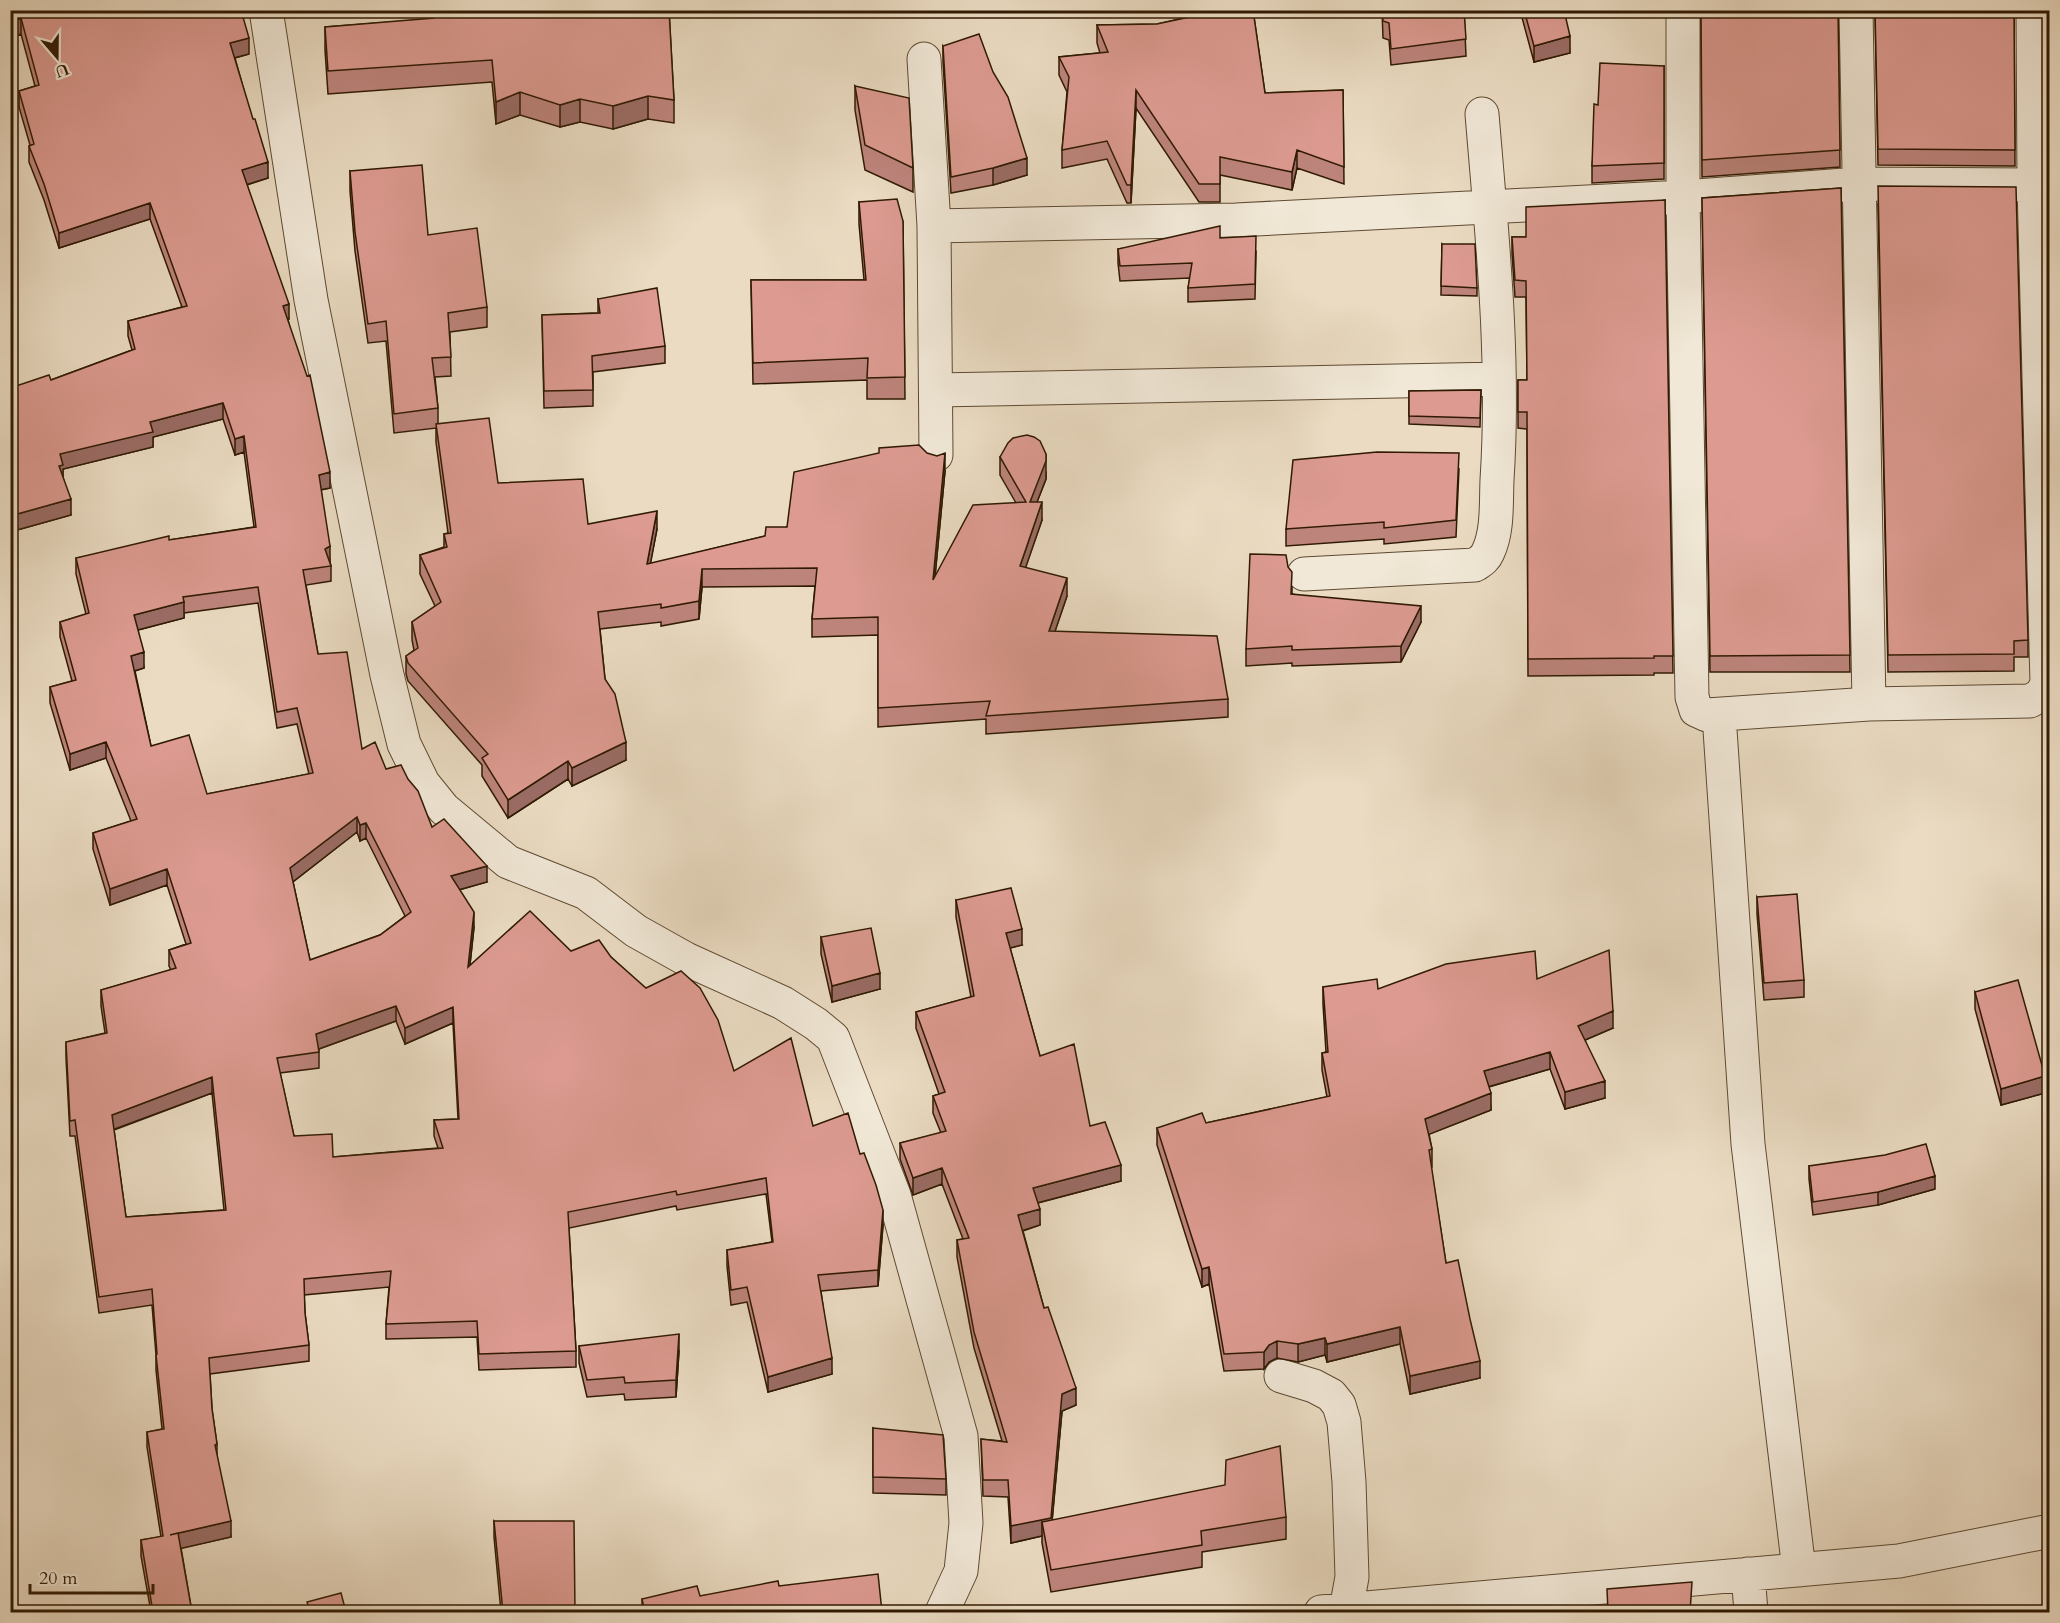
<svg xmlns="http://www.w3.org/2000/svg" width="2060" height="1623" font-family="Cardo,serif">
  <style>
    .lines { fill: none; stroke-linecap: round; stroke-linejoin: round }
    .minor-casing { stroke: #5e4a33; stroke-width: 35 }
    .minor { stroke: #f1e8d7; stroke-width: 33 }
    .wall { fill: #bd847c; stroke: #301a03; stroke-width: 1.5; fill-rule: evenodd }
    .shaded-wall { fill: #9a6c65; stroke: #301a03; stroke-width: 1.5 }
    .building { fill: #dc9a90; stroke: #301a03; stroke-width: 1.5; fill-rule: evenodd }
  </style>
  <rect width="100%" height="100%" fill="#eadbc2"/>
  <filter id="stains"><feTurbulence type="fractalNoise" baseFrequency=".00333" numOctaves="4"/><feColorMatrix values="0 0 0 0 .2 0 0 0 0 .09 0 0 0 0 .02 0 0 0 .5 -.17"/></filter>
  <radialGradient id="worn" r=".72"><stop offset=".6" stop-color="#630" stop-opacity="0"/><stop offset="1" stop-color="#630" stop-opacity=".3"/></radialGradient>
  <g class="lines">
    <defs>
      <path id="minor" d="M 266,10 L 311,300 L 387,675 L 404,744 L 423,783 L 444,809 L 508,862 L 586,893 L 636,931 L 686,959 L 783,1003 L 816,1024 L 833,1038 L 894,1195 L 961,1436 L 966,1523 L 961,1571 L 942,1612
        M 1683,10 L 1683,197 L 1858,184 L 2034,185 L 2033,10
        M 1856,10 L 1869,704
        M 924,59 L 934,226 L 1236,220 L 1683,197 L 1692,697 L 1696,710 L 1707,715 L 1869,704 L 2030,701 L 2041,695 L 2047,684 L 2034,185
        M 934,226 L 936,455
        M 936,390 L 1499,379
        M 1304,574 L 1475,565 C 1481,561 1485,559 1488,552 C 1498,531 1496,503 1497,480 C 1505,359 1492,235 1482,114
        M 1719,715 L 1748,1144 L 1799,1570
        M 1281,1376 L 1314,1386 L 1331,1395 L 1339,1405 L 1344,1422 L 1349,1482 L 1352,1577 L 1346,1610
        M 1748,1574 L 1751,1612
        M 1321,1612 L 1899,1561 L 2050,1531"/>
    </defs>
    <use href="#minor" class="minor-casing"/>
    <use href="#minor" class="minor"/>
  </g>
  <path class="wall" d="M 10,10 L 249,54 L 235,58 L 268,178 L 247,185 L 289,319 L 288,320 L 330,488 L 321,490 L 330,562 L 331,566 L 331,581 L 306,585 L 318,654 L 362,749 L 386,769 L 432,827 L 487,882 L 459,890 L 474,927 L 470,965 L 571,951 L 611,957 L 734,1071 L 813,1126 L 883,1225 L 878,1286 L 821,1291 L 832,1374 L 768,1392 L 747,1302 L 731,1305 L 727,1266 L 727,1250 L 772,1242 L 766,1194 L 677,1210 L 676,1206 L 569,1228 L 576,1351 L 576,1367 L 479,1370 L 477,1337 L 386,1339 L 386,1324 L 389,1287 L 304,1295 L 305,1313 L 309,1345 L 309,1361 L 210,1374 L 212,1409 L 217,1444 L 217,1456 L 231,1537 L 181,1548 L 192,1612 L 151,1612 L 141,1556 L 141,1540 L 161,1537 L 147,1447 L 147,1432 L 162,1429 L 156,1370 L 156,1355 L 152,1305 L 99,1313 L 75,1136 L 70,1136 L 66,1058 L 66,1042 L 105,1033 L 101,1006 L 101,990 L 171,970 L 169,966 L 169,950 L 186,944 L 167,885 L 110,905 L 93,849 L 93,833 L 131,821 L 106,758 L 70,770 L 50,703 L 50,687 L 72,681 L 60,637 L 60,622 L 86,614 L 76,574 L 76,558 L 169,540 L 254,527 L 244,452 L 235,455 L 223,419 L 153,437 L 153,447 L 63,469 L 63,477 L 71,515 L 10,532 L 10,388 L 51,380 L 132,350 L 128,336 L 128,321 L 182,307 L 150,219 L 59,248 L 44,200 L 29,162 L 29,146 L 30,145 L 19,107 L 19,91 L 35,86 L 21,34 L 10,38 ZM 258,603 L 277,728 L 297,724 L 309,774 L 207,794 L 151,746 L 135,671 L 144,668 L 138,630 L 184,618 L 184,613 ZM 357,832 L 360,841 L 366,838 L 405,916 L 380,935 L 310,960 L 293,882 ZM 396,1021 L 405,1044 L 453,1023 L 458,1119 L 434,1120 L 434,1136 L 438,1148 L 333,1157 L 294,1136 L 280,1073 L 319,1068 L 319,1049 ZM 212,1093 L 224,1210 L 126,1217 L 114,1130 Z
    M 432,10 L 669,10 L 674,100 L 674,123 L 648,119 L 613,129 L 580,122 L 560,127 L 520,115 L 496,124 L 492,82 L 328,94 L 325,50 L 325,27 L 432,19 Z
    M 1191,10 L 1253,10 L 1265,93 L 1343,90 L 1344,184 L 1297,168 L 1292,190 L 1220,175 L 1220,202 L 1199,202 L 1136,108 L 1131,203 L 1127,203 L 1107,159 L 1062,168 L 1062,150 L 1067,92 L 1059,75 L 1059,57 L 1100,53 L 1097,43 L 1097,25 L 1157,24 L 1192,16 Z
    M 1382,10 L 1464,10 L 1466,56 L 1391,65 L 1389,40 L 1383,38 Z
    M 1520,10 L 1564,10 L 1570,53 L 1534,62 Z
    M 1701,10 L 1838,10 L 1840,167 L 1702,177 Z
    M 1875,10 L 2014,10 L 2015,166 L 1878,165 Z
    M 943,46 L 1027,175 L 993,185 L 951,193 L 943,62 Z
    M 1664,66 L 1664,179 L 1592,183 L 1592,166 L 1598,105 Z
    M 855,86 L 913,168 L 913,192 L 865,170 L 855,110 Z
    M 350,171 L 428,235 L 487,307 L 487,327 L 450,332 L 451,376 L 435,377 L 438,408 L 438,424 L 498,483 L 588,524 L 657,529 L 650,564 L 765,536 L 787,527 L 945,471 L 935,576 L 1016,503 L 1000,475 L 1000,457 L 1046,472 L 1046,479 L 1037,502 L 1042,520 L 1025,568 L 1067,596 L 1055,631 L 1228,699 L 1228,717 L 986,734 L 986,719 L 878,727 L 878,635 L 812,637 L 812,619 L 815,586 L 702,587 L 699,619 L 661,626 L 661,622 L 600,629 L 605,679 L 626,760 L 572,786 L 568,779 L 508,818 L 482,776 L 482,765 L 408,681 L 406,674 L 406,656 L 414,650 L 412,640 L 412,622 L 435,606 L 420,574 L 420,555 L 444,547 L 444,534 L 448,533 L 436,442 L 436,428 L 394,433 L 386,341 L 368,343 L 355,251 L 350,191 Z
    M 1841,188 L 1850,672 L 1710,672 L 1702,198 Z
    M 1665,200 L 1673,673 L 1654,673 L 1654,675 L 1528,676 L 1527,429 L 1518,428 L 1518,380 L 1527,380 L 1526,297 L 1515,297 L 1512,254 L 1512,237 L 1526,237 Z
    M 859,202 L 903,221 L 905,399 L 867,399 L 867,380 L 753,384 L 751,280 L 864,280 L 859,224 Z
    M 1878,203 L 2028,640 L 2028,657 L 2014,657 L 2014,671 L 1888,672 Z
    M 1220,238 L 1256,251 L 1255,299 L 1188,302 L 1188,288 L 1190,278 L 1120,281 L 1118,263 L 1118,249 Z
    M 1442,244 L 1477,288 L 1477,296 L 1441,295 Z
    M 598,299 L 665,346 L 665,363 L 593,372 L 593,406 L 544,408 L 542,315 L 598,313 Z
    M 1481,390 L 1480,427 L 1409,424 L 1409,391 Z
    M 1459,469 L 1456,537 L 1384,544 L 1384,539 L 1286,546 L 1286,529 Z
    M 1292,588 L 1292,594 L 1421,622 L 1401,662 L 1292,666 L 1292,663 L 1246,666 L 1246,649 Z
    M 1757,897 L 1804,980 L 1804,997 L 1764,1000 L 1757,914 Z
    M 956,900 L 1022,945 L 1010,948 L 1040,1056 L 1090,1126 L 1121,1181 L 1038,1203 L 1040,1225 L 1023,1231 L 1044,1308 L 1076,1405 L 1062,1411 L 1052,1520 L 1286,1517 L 1286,1539 L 1202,1552 L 1202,1567 L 1051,1592 L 1042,1543 L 1042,1536 L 1011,1543 L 1008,1497 L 983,1496 L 981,1439 L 1002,1441 L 974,1348 L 957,1257 L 957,1240 L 963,1239 L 942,1184 L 913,1195 L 900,1159 L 900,1143 L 941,1133 L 933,1113 L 933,1096 L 939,1094 L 916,1028 L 916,1012 L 971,997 L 956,917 Z
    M 821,937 L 880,989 L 832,1002 L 821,954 Z
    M 1537,979 L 1613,1028 L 1585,1040 L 1605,1098 L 1565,1109 L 1550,1069 L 1489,1087 L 1491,1110 L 1429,1134 L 1432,1149 L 1432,1167 L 1431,1167 L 1446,1263 L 1480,1378 L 1410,1394 L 1400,1344 L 1327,1362 L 1325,1355 L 1298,1362 L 1277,1358 L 1269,1362 L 1264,1369 L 1224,1371 L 1209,1284 L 1202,1287 L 1157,1145 L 1157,1128 L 1206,1123 L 1327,1097 L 1322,1070 L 1322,1053 L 1326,1052 L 1323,1004 L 1323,987 L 1378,989 Z
    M 1975,992 L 2045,1093 L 2001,1105 L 1975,1009 Z
    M 1809,1166 L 1935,1189 L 1878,1205 L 1813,1215 L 1809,1179 Z
    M 579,1346 L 679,1351 L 676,1397 L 625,1400 L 624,1394 L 587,1397 L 579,1363 Z
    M 873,1428 L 946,1479 L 946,1495 L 873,1493 Z
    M 494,1521 L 575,1612 L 501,1612 L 494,1537 Z
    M 779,1586 L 882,1612 L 642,1612 L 642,1599 L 700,1596 Z"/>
  <path class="shaded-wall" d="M 21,18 L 21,34 L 10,38 L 10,22 Z
    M 1570,36 L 1570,53 L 1534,62 L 1534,46 Z
    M 249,38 L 249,54 L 230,59 L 230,43 Z
    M 1136,90 L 1136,108 L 1131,203 L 1131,185 Z
    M 520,92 L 520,115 L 496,124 L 496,102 Z
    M 648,96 L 648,119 L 613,129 L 613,106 Z
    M 580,99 L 580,122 L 560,127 L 560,105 Z
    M 1297,150 L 1297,168 L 1292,190 L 1292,172 Z
    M 1027,158 L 1027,175 L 993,185 L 993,168 Z
    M 268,162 L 268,178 L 242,186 L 242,170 Z
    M 150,203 L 150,219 L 59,248 L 59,233 Z
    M 289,304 L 289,319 L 283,321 L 283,306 Z
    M 223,403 L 223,419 L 153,437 L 153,447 L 63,469 L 63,481 L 59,482 L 60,454 L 150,422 Z
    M 244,436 L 244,452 L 235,455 L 235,439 Z
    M 945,453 L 945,471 L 933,598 L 933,580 Z
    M 1046,454 L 1046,479 L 1030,520 L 1030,502 Z
    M 330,472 L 330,488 L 319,490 L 319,475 Z
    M 71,499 L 71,515 L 10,532 L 10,516 Z
    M 1042,502 L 1042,520 L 1020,584 L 1020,566 Z
    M 657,511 L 657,529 L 647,582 L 647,564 Z
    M 330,546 L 330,561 L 325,565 L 325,549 Z
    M 702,569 L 702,587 L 699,619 L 699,601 Z
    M 1067,578 L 1067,596 L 1049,649 L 1049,631 Z
    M 184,602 L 184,618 L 134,631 L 134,615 Z
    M 1421,606 L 1421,622 L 1401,662 L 1401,646 Z
    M 144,652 L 144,668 L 131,672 L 131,656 Z
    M 106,742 L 106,758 L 70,770 L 70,754 Z
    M 626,742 L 626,760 L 572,786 L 572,768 Z
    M 568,761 L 568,779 L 508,818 L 508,800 Z
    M 17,782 L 17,798 L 10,802 L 10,785 Z
    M 357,817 L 357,832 L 290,884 L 290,868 Z
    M 366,823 L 366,838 L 360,841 L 360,825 Z
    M 487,866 L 487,882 L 451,892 L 451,876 Z
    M 167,869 L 167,885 L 110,905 L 110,889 Z
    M 474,912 L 474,927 L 468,983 L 468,967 Z
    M 1022,929 L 1022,945 L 1006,949 L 1006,933 Z
    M 880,973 L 880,989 L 832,1002 L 832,986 Z
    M 396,1006 L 396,1021 L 316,1050 L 316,1034 Z
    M 453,1007 L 453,1023 L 405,1044 L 405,1028 Z
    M 1613,1011 L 1613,1028 L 1578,1043 L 1578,1026 Z
    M 1550,1052 L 1550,1069 L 1484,1088 L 1484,1071 Z
    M 2045,1076 L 2045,1093 L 2001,1105 L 2001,1089 Z
    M 212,1077 L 212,1093 L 112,1130 L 112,1115 Z
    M 1605,1081 L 1605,1098 L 1565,1109 L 1565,1092 Z
    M 1491,1093 L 1491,1110 L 1425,1136 L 1425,1119 Z
    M 1121,1165 L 1121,1181 L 1033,1204 L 1033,1188 Z
    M 942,1168 L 942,1184 L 913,1195 L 913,1178 Z
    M 1935,1176 L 1935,1189 L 1878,1205 L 1878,1192 Z
    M 1040,1209 L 1040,1225 L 1018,1232 L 1018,1215 Z
    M 883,1210 L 883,1225 L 878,1286 L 878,1270 Z
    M 1209,1267 L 1209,1284 L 1202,1287 L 1202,1269 Z
    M 1400,1327 L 1400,1344 L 1327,1362 L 1327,1344 Z
    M 679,1334 L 679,1351 L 676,1397 L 676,1380 Z
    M 1325,1338 L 1325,1355 L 1298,1362 L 1298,1344 Z
    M 1277,1341 L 1277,1358 L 1269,1362 L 1264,1369 L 1264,1352 L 1269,1345 Z
    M 832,1358 L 832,1374 L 768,1392 L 768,1377 Z
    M 1480,1361 L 1480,1378 L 1410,1394 L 1410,1376 Z
    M 1076,1388 L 1076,1405 L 1062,1411 L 1051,1534 L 1042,1522 L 1042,1536 L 1011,1543 L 1011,1526 L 1062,1394 Z
    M 231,1521 L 231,1537 L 170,1551 L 170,1535 Z"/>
  <path class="building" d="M 10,10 L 241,10 L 249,38 L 230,43 L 253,119 L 255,119 L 268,162 L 242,170 L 289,304 L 283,306 L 307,376 L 310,375 L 330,472 L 319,475 L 330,546 L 325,549 L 331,566 L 303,570 L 318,654 L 347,652 L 362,749 L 375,742 L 386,769 L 401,765 L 408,779 L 418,791 L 432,827 L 444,819 L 487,866 L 451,876 L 474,912 L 468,967 L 530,911 L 571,951 L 599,940 L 611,957 L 646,988 L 681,971 L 700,988 L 718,1020 L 734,1071 L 791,1038 L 813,1126 L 848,1113 L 860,1154 L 864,1153 L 876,1185 L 883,1210 L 878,1270 L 818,1275 L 832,1358 L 768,1377 L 747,1287 L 731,1290 L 727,1250 L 773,1242 L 766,1178 L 677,1195 L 676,1191 L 568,1212 L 576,1351 L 479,1354 L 477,1321 L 386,1324 L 391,1271 L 304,1279 L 305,1313 L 309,1345 L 209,1358 L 212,1409 L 217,1444 L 215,1445 L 231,1521 L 170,1535 L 178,1533 L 192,1612 L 153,1612 L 141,1540 L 163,1536 L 147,1432 L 164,1429 L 156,1355 L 157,1354 L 152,1289 L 99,1297 L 75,1120 L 70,1121 L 66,1042 L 107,1033 L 101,990 L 176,968 L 169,950 L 191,943 L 167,869 L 110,889 L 93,833 L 137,819 L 106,742 L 70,754 L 50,687 L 76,680 L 60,622 L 89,613 L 76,558 L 169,536 L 169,540 L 256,527 L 244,436 L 235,439 L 223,403 L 150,422 L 153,432 L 60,454 L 63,465 L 59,466 L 71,499 L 10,516 L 10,388 L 49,375 L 51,380 L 135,349 L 128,321 L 187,306 L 150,203 L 59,233 L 44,184 L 29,146 L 34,144 L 19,91 L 39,85 L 21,18 L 10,22 ZM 258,587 L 277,712 L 297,708 L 313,773 L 207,794 L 189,735 L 151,746 L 131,656 L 144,652 L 134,615 L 184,602 L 183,597 ZM 357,817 L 360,825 L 366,823 L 411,912 L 380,935 L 310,960 L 290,868 ZM 396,1006 L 405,1028 L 453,1007 L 459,1119 L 434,1120 L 443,1148 L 333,1157 L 332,1134 L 294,1136 L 277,1058 L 319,1052 L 316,1034 ZM 212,1077 L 226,1210 L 126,1217 L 112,1115 Z
    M 434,10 L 669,10 L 674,100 L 648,96 L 613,106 L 580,99 L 560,105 L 520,92 L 496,102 L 492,60 L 328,71 L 325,27 L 434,18 Z
    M 1194,10 L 1253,10 L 1265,93 L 1343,90 L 1344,167 L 1297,150 L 1292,172 L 1220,157 L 1220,184 L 1199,184 L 1136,90 L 1131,185 L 1127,185 L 1107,141 L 1062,150 L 1069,77 L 1059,57 L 1108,52 L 1097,25 L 1157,24 L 1195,16 Z
    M 1382,10 L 1464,10 L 1466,39 L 1391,49 L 1389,23 L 1383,21 Z
    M 1524,10 L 1564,10 L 1570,36 L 1534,46 Z
    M 1701,10 L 1838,10 L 1840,150 L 1702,160 Z
    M 1875,10 L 2014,10 L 2015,150 L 1878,149 Z
    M 979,34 L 993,72 L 1008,97 L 1027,158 L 993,168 L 951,177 L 943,46 Z
    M 1600,63 L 1664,66 L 1664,163 L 1592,166 L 1594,104 L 1598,105 Z
    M 855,86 L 909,98 L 913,168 L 865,145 Z
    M 422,165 L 428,235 L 477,228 L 487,307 L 448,313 L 451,357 L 432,358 L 438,408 L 394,414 L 386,321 L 368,324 L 355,232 L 350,171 Z
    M 1878,186 L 2016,187 L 2028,640 L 2014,641 L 2014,654 L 1888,655 Z
    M 1841,188 L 1850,655 L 1710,656 L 1702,198 Z
    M 897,199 L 903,221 L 905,377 L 867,378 L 868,358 L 753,363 L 751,280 L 866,280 L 859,202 Z
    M 1665,200 L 1673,656 L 1654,656 L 1654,658 L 1528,659 L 1527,412 L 1518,412 L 1518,380 L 1527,380 L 1526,281 L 1515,280 L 1512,237 L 1526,237 L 1526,207 Z
    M 1220,226 L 1220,238 L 1256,236 L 1255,284 L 1188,288 L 1192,263 L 1120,266 L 1118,249 Z
    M 1442,244 L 1475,244 L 1477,288 L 1441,286 Z
    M 657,288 L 665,346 L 592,356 L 593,390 L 544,391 L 542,315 L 600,313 L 598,299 Z
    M 1481,390 L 1480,418 L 1409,416 L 1409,391 Z
    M 489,418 L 498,483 L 583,479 L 588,524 L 657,511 L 647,564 L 765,536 L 766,527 L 787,527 L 794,472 L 879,453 L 879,448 L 919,445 L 927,453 L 937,456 L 945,453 L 933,580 L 973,505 L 1026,502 L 1000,457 L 1008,443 L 1013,438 L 1027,435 L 1034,437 L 1040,441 L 1046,454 L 1046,461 L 1030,502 L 1042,502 L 1020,566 L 1067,578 L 1049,631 L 1217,636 L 1228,699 L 986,716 L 990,701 L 878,708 L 878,617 L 812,619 L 817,568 L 702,569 L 699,601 L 661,608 L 661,604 L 598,612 L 605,679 L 615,694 L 626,742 L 572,768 L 568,761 L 508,800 L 482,758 L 488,754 L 408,663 L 406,656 L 418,648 L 412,622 L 441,602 L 420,555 L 447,547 L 444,534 L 451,533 L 436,424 Z
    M 1377,452 L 1459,453 L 1456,520 L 1384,528 L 1384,522 L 1286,529 L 1293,460 Z
    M 1250,554 L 1286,555 L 1288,567 L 1292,572 L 1291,594 L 1421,606 L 1401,646 L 1292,650 L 1292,646 L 1246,649 Z
    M 10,769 L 17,782 L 10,785 Z
    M 1011,888 L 1022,929 L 1006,933 L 1040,1056 L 1074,1044 L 1090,1126 L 1105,1122 L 1121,1165 L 1033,1188 L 1040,1209 L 1018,1215 L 1044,1308 L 1048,1307 L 1076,1388 L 1062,1394 L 1051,1518 L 1011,1526 L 1008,1480 L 983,1480 L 981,1439 L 1007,1442 L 974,1332 L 957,1240 L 969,1238 L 942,1168 L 913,1178 L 900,1143 L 946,1131 L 933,1096 L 945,1092 L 916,1012 L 974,996 L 956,900 Z
    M 1797,894 L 1804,980 L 1764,983 L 1757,897 Z
    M 871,928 L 880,973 L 832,986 L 821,937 Z
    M 1609,950 L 1613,1011 L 1578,1026 L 1605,1081 L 1565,1092 L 1550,1052 L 1484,1071 L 1491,1093 L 1425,1119 L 1432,1149 L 1429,1150 L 1446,1263 L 1458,1260 L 1470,1319 L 1480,1361 L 1410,1376 L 1400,1327 L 1327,1344 L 1325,1338 L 1298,1344 L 1277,1341 L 1269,1345 L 1264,1352 L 1224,1354 L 1209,1267 L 1202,1269 L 1157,1128 L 1202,1113 L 1206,1123 L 1330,1096 L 1322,1053 L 1328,1052 L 1323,987 L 1377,979 L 1378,989 L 1446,964 L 1535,951 L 1537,979 Z
    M 2018,980 L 2045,1076 L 2001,1089 L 1975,992 Z
    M 1926,1144 L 1935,1176 L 1878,1192 L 1813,1202 L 1809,1166 L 1885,1155 Z
    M 679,1334 L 676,1380 L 625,1383 L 624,1377 L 587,1380 L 579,1346 Z
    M 873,1428 L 943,1435 L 946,1479 L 873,1477 Z
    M 1280,1446 L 1286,1517 L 1201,1531 L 1202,1545 L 1051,1570 L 1042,1522 L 1225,1485 L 1226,1460 Z
    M 494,1521 L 574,1521 L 575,1612 L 503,1612 Z
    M 878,1574 L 882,1612 L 645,1612 L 642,1599 L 697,1586 L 700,1596 L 778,1581 L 779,1586 Z
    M 1692,1582 L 1690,1612 L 1608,1612 L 1607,1589 Z
    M 341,1593 L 346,1612 L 310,1612 L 307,1602 Z
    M 224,1608 L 224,1612 L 205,1612 Z"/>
  <rect width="2060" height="1623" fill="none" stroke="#eadbc2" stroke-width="36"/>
  <rect x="12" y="12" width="2036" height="1599" fill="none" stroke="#301a03" stroke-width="3"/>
  <rect x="18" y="18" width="2024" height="1587" fill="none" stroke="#301a03" stroke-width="1.5"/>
  <g transform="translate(57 57) rotate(160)" stroke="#f1e8d7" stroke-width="4.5" paint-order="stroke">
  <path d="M0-4.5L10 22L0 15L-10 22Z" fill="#301a03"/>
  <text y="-9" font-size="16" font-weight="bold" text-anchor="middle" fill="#301a03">U</text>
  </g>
  <path d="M30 1584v9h123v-9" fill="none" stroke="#301a03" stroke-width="3"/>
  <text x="39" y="1584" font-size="18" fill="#301a03" stroke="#f1e8d7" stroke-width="4.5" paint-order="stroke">20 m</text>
  <rect width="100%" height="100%" filter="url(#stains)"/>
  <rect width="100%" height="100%" fill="url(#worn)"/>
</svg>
